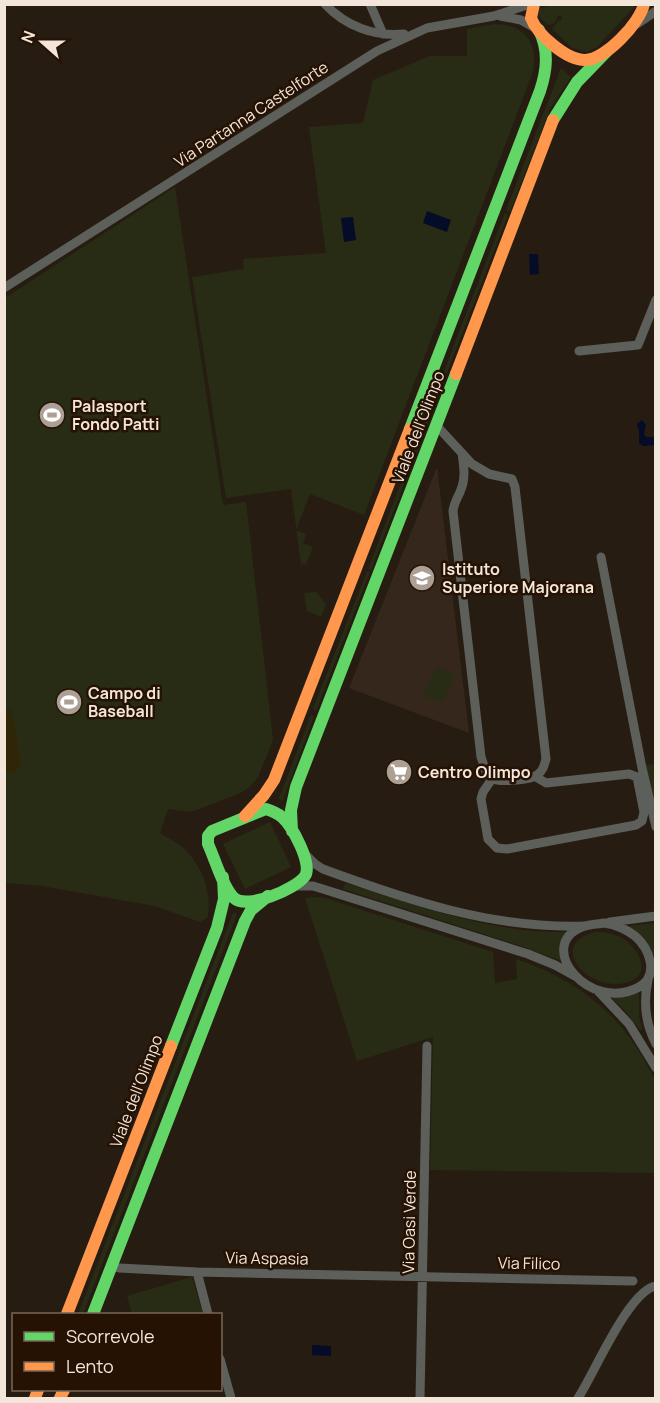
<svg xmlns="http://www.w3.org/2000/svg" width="660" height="1403" font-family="Manrope,sans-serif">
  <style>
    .education { fill: #35271c }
    .green { fill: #282c15 }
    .sand { fill: #2f2608 }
    .water { fill: #040c27 }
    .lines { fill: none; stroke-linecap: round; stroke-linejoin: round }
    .street { stroke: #5d5f5b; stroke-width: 9 }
    .fast { stroke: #63d668; stroke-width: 12 }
    .slow { stroke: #ff974d; stroke-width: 12 }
    .labels { text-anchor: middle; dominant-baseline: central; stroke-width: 5; stroke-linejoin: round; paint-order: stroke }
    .street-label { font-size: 16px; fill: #f3e5da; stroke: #251203 }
    .poi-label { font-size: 16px; font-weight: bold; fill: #f3e5da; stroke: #251203; text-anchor: start }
  </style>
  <rect width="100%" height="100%" fill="#271c12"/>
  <path class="education" d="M 437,467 L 469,733 L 349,688 Z"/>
  <path class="green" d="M 550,5 L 636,5 L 597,47 L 587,52 L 572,48 L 552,29 L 559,20 L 562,20 L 561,15 L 557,16 L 557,20 L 553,24 L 548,25 L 539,17 L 539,9 Z
    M 494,24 C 524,24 539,43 533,72 L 364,515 L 310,494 L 296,530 L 306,534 L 303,543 L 313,547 L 306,564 L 301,565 L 291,489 L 226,498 L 192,277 L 244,269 L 243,259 L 326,253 L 309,127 L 363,123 L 373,80 L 430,56 L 467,56 L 467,29 Z
    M 561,68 L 571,77 L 550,109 L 510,212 L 506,210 Z
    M 175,187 L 223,505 L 246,502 L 273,740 L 258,777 L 249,788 L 238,794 L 191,812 L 168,809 L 160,833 C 166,837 174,841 180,845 C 200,861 214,894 207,918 L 200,922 L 155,906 L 42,886 L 5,883 L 5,298 Z
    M 505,213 L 508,215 L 440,391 L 437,389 Z
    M 436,392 L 439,393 L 371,570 L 368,569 Z
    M 367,571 L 370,572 L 316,711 L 313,709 Z
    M 317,592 L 326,605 L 321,617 L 307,611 L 304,593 Z
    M 437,667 L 455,675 L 442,703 L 424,695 Z
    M 311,715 L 314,716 L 283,800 L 280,801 L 279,798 Z
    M 655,764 L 655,812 L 645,765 Z
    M 270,822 L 291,867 L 245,889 L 223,844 Z
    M 345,883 C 418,906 488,933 566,932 L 562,961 L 515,944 L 343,889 Z
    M 312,897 L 325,898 L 493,952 L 495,983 L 517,979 L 516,959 C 570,977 616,1009 644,1060 C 648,1068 655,1077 656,1085 C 659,1114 656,1144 655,1173 L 430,1170 L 433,1037 L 357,1061 L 305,898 Z
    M 233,913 L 236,913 L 236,917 L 83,1314 L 78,1314 Z
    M 655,923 L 655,951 L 653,954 L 628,928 L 629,926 Z
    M 595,932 C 604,932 613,933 622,938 C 636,946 653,971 631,981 C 593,997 543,945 595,932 Z
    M 639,992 L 639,1017 L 642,1029 L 640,1030 L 626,1012 L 612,998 L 612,996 Z
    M 192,1277 L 203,1314 L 132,1314 L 127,1296 Z"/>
  <path class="sand" d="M 5,709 L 11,709 L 21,764 L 15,772 L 5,773 Z"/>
  <path class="water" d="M 427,211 L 451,220 L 447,232 L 423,223 Z
    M 353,217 L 356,240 L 344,242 L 341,218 Z
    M 529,254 L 538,254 L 539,274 L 530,275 Z
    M 642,420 L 646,425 L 644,434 L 646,437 L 655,437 L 655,445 L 643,446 L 639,443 L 639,432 L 637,424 Z
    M 312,1345 L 331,1346 L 331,1356 L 312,1355 Z"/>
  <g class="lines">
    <path class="street" d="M 325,4 C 345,26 375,37 404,34
      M 370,4 L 383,34
      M 500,16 L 521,20 L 537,29
      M 637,24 L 656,11
      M 4,288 L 377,51 L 427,28 L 494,16 L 530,4
      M 579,351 L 638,345 L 656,300
      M 436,425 L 472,464 L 489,474 L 512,479 L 515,487 L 546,759 C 544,766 543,771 537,775 C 531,780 498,783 491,778 C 485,774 484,764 481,757 L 453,511 C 454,503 457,499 460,492 C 466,479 464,467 462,453
      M 601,557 L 642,768 L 656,827
      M 492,779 L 483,792 L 481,799 L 488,839 L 497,848 L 507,849 L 636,825 L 642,821 L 644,812 L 637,777 L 629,774 L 546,783 L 536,777
      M 304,853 L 315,864 L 323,869 C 407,900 493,929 584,926
      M 294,886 L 313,886 L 326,890 L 528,954 L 555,965 L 575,976
      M 610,922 L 656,916
      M 605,923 C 616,925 626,929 635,936 C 649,948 660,975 639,987 C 590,1014 534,946 582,927 C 589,924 598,924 605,923 Z
      M 648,980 C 643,1003 645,1023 656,1044
      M 598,991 L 629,1024 L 656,1068
      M 111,1266 L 119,1268 L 197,1272 L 633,1281
      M 197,1272 L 208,1314
      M 220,1359 L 231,1398
      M 420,1398 L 427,1046
      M 578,1398 C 594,1374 629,1290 656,1286"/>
    <path class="fast" d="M 553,120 L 577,82 L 608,50
      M 410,429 L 540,91 C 547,70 549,51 539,30
      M 266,809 C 272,811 277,813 282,817 C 292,826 313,864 305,876 C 296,889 247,910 234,898 C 223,888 215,859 208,844 L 208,836 L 212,831 Z
      M 292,831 L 291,810 L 296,787 L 456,374
      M 171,1046 L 217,928 L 224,899 L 223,877
      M 93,1314 L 245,921 L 251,910 L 268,896"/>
    <path class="slow" d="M 534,4 L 531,18 C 537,34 566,60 585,60 C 605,60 640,23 644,4
      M 456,374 L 553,120
      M 245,816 L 264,795 L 274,780 L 410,429
      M 67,1314 L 171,1046
      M 35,1398 L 38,1390
      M 60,1398 L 64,1390"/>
  </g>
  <defs>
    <symbol id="stadium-disc" viewBox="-11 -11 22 22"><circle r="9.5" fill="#ac9f94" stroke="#251203"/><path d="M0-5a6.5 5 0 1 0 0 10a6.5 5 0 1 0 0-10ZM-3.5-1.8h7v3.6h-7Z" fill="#fff"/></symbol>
    <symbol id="school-disc" viewBox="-11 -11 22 22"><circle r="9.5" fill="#ac9f94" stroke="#251203"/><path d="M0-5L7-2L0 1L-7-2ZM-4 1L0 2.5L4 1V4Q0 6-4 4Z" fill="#fff"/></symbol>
    <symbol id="supermarket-disc" viewBox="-11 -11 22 22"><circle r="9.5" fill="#ac9f94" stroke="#251203"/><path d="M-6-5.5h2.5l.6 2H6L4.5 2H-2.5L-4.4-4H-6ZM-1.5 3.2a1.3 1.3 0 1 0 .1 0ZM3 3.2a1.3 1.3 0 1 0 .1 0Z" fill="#fff"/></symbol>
  </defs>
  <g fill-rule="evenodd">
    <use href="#stadium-disc" x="37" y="400" width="30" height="30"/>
    <use href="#school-disc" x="407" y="563" width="30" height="30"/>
    <use href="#stadium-disc" x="54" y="687" width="30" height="30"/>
    <use href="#supermarket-disc" x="384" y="757" width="30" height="30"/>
  </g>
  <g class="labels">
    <g class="street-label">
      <text transform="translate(251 114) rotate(-33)">Via Partanna Castelforte</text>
      <text transform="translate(418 427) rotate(-69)">Viale dell'Olimpo</text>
      <text transform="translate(136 1091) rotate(-69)">Viale dell'Olimpo</text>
      <text transform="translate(409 1222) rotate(-89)">Via Oasi Verde</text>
      <text transform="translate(267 1258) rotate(1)">Via Aspasia</text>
      <text transform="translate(529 1263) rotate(1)">Via Filico</text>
    </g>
    <g class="poi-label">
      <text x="72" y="406">Palasport<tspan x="72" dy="18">Fondo Patti</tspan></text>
      <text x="442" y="569">Istituto<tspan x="442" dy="18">Superiore Majorana</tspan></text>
      <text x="88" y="693">Campo di<tspan x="88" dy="18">Baseball</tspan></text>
      <text x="418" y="772">Centro Olimpo</text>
    </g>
  </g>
  <rect width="660" height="1403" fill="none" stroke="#f3e5da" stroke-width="12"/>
  <rect x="12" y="1313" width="210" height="78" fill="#251203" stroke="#776659" stroke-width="1.5"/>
  <rect x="24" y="1332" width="30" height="9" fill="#63d668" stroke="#776659" stroke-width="1.5"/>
  <text x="66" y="1343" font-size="18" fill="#f3e5da">Scorrevole</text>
  <rect x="24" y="1362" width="30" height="9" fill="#ff974d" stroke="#776659" stroke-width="1.5"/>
  <text x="66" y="1373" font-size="18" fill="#f3e5da">Lento</text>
  <g transform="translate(42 42) rotate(291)" stroke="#251203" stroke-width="4.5" paint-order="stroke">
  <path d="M0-4.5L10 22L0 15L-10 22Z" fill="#f3e5da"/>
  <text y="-9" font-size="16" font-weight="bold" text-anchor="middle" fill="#f3e5da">N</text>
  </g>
</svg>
